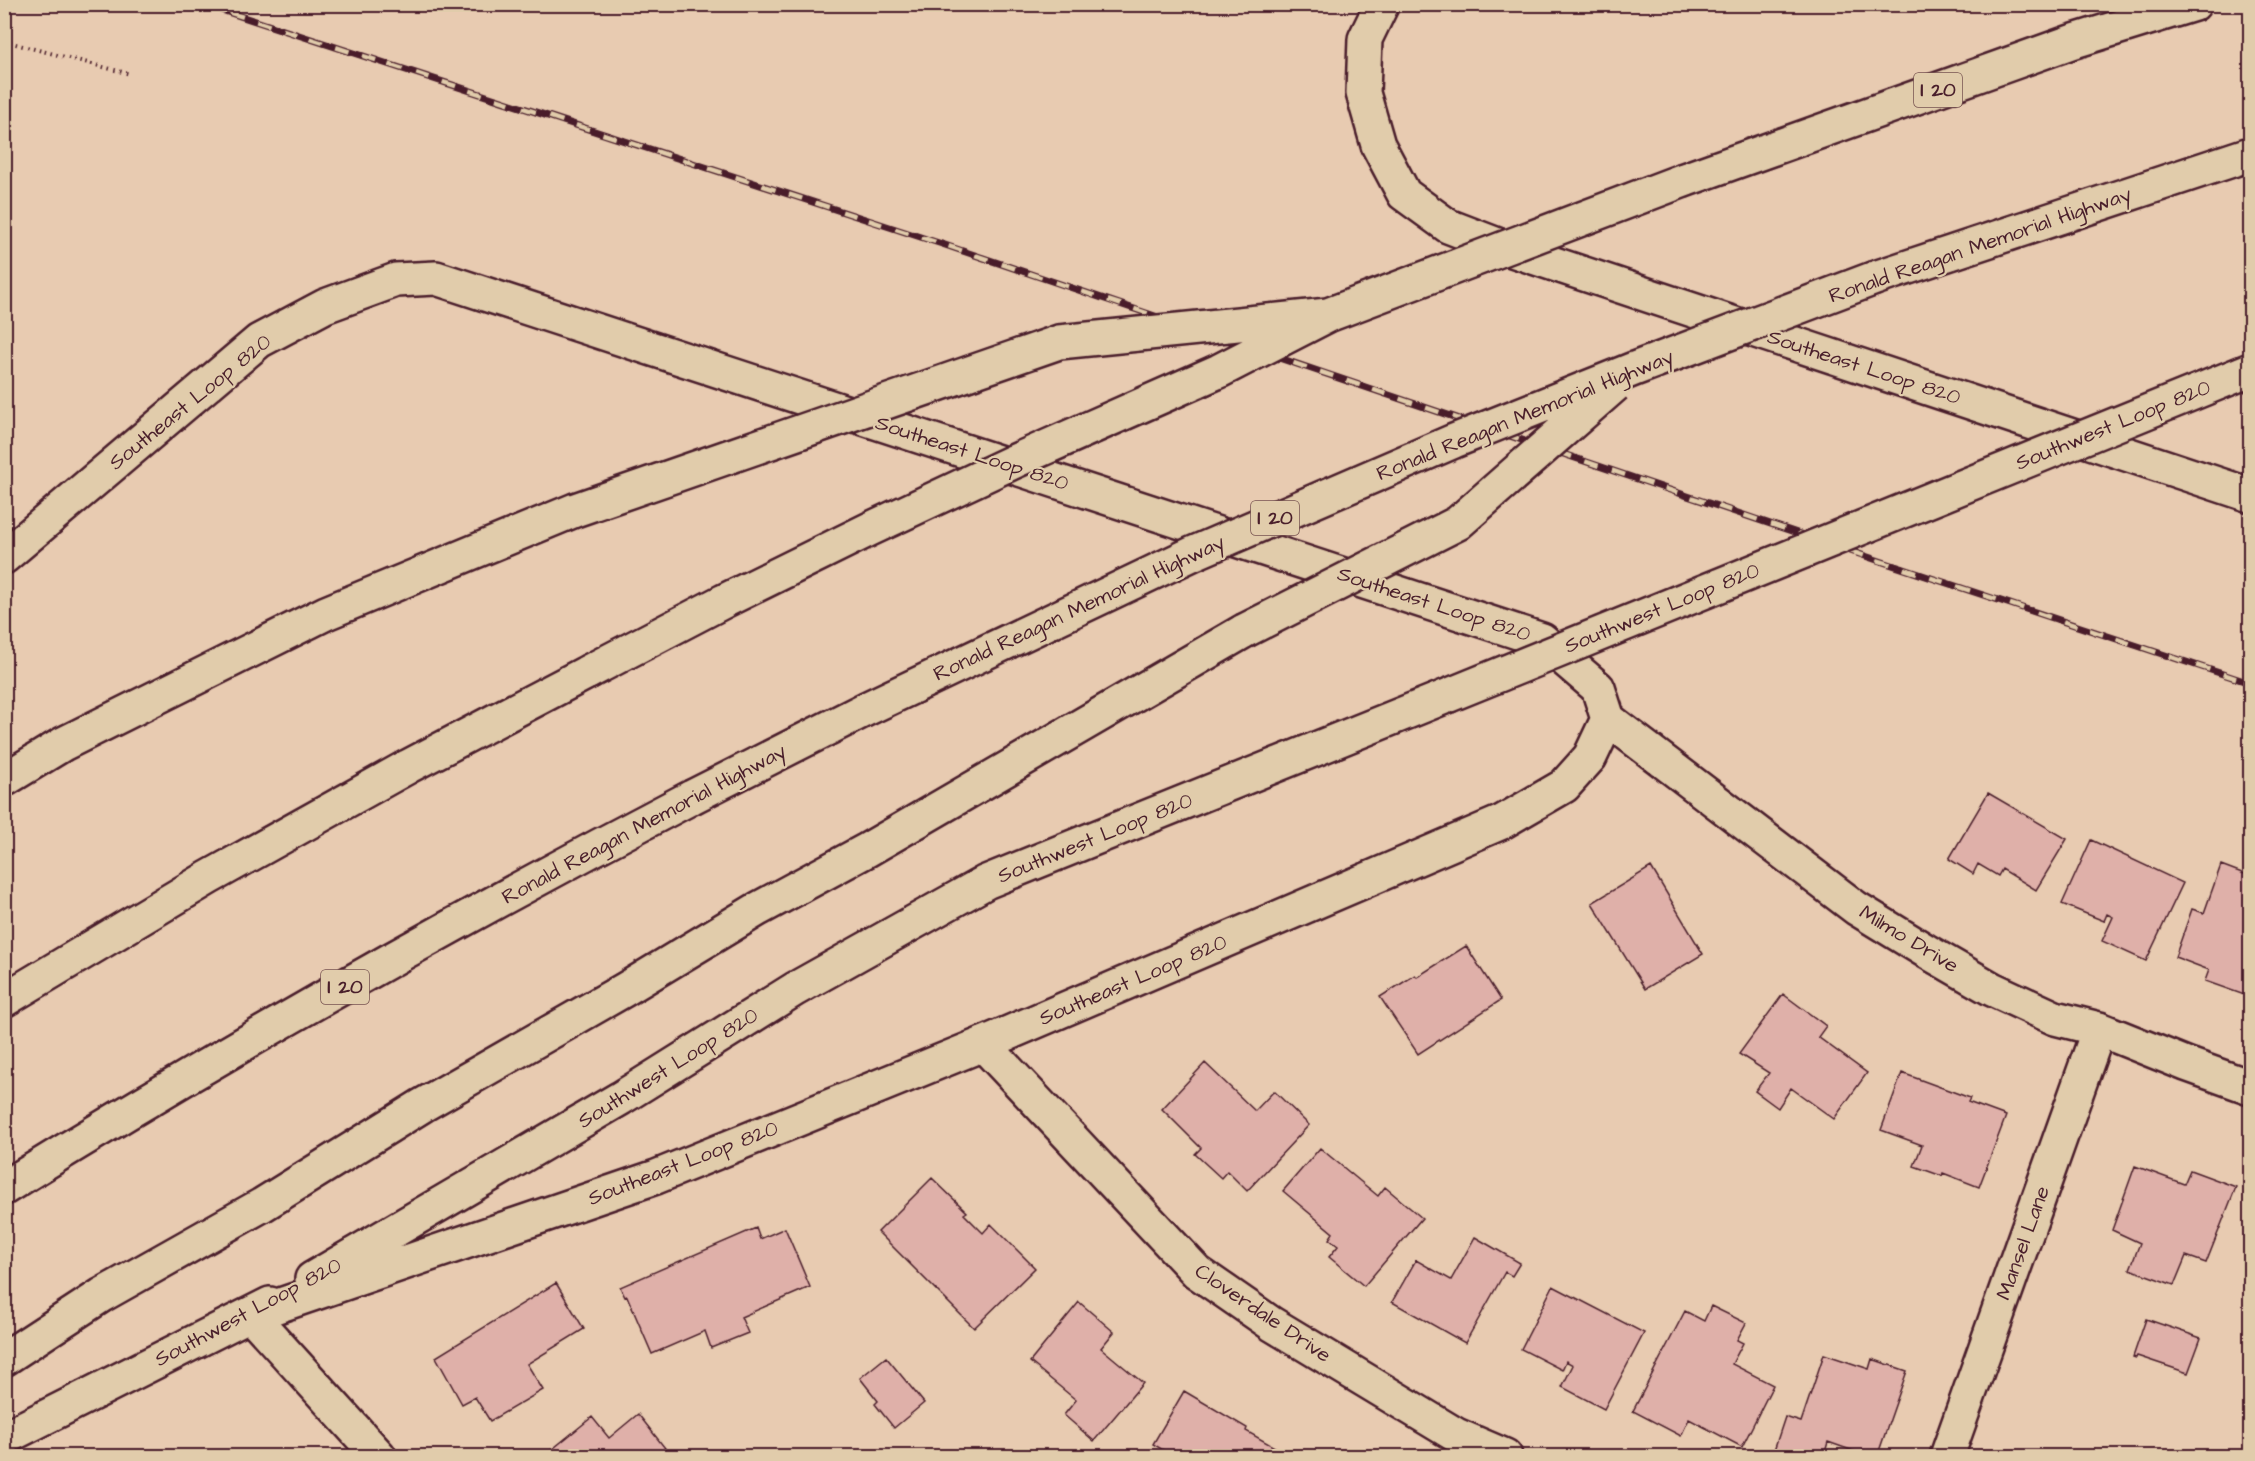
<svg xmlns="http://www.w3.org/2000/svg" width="2255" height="1461" font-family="'Architects Daughter',sans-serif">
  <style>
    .building { fill: #dfb0a9; stroke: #4a1f2b; stroke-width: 1.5 }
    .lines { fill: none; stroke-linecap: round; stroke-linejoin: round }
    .street-casing { stroke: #4a1f2b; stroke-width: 38 }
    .secondary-casing { stroke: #4a1f2b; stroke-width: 38 }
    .highway-casing { stroke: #4a1f2b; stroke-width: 38 }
    .path { stroke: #4a1f2b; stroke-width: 4; stroke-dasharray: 1.5 4.5; stroke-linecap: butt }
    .street { stroke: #e1ccab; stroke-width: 33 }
    .secondary { stroke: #e1ccab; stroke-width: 33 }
    .highway { stroke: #e1ccab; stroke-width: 33 }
    .rail-casing { stroke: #4a1f2b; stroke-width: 7 }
    .rail { stroke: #e1ccab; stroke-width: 4.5; stroke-dasharray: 14; stroke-linecap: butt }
    .secondary-bridge-casing { stroke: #4a1f2b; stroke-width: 38; stroke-linecap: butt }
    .highway-bridge-casing { stroke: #4a1f2b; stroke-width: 38; stroke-linecap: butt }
    .secondary-bridge { stroke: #e1ccab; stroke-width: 33 }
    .highway-bridge { stroke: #e1ccab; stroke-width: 33 }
    .labels { text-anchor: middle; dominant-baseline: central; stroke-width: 4.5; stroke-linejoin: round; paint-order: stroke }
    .shield { fill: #e1ccab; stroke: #775351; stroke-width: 1.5 }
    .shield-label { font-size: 20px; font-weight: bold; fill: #4a1f2b }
    .street-label { font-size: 21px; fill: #4a1f2b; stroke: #e1ccab }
  </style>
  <rect width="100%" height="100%" fill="#e8cbb1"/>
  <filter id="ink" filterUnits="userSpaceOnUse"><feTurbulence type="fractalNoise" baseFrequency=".0167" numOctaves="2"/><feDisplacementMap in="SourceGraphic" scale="12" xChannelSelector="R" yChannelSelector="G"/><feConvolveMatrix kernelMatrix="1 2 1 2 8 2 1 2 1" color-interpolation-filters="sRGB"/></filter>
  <g filter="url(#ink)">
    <path class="building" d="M 1988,793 L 2067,839 L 2036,890 L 2002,869 L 1998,876 L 1978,864 L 1973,874 L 1949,859 Z
      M 2091,840 L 2183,883 L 2146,961 L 2102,941 L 2113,917 L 2107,914 L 2104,921 L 2062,904 Z
      M 2221,865 L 2250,876 L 2249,887 L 2250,888 L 2250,997 L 2205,981 L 2209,970 L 2175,957 L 2192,909 L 2204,913 Z
      M 1651,867 L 1703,954 L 1645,989 L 1592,903 Z
      M 1466,946 L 1501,1000 L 1418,1054 L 1380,997 L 1415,975 L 1417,977 Z
      M 1783,994 L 1826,1026 L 1818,1037 L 1867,1073 L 1834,1119 L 1791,1088 L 1778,1108 L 1755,1091 L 1769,1073 L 1739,1054 Z
      M 1205,1063 L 1255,1111 L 1274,1091 L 1309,1125 L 1247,1191 L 1227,1171 L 1221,1178 L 1195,1154 L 1201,1148 L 1162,1109 Z
      M 1902,1073 L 1970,1098 L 1968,1102 L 2006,1116 L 1979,1187 L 1943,1173 L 1942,1176 L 1914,1166 L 1922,1145 L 1881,1130 Z
      M 1320,1148 L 1378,1196 L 1385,1187 L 1422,1218 L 1364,1286 L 1329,1257 L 1338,1246 L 1329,1239 L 1333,1233 L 1283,1191 Z
      M 2135,1166 L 2184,1184 L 2190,1170 L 2236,1187 L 2206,1263 L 2186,1256 L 2174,1285 L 2130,1269 L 2140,1243 L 2112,1230 Z
      M 932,1178 L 967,1212 L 964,1214 L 983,1233 L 991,1224 L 1035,1268 L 974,1328 L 878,1232 Z
      M 756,1228 L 760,1239 L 785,1228 L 810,1287 L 741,1317 L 748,1333 L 711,1348 L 705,1331 L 652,1354 L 627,1296 L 625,1297 L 620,1287 Z
      M 1475,1237 L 1520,1263 L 1512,1276 L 1505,1272 L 1465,1343 L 1392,1302 L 1416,1260 L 1451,1280 Z
      M 556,1283 L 584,1329 L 527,1364 L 543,1390 L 490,1421 L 475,1397 L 462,1404 L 436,1357 Z
      M 1553,1286 L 1644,1333 L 1604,1409 L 1562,1387 L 1573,1365 L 1566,1361 L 1562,1370 L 1521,1349 Z
      M 1079,1302 L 1114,1332 L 1101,1348 L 1143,1383 L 1094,1441 L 1064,1415 L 1076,1400 L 1030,1362 Z
      M 1711,1306 L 1746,1323 L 1737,1340 L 1743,1343 L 1732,1364 L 1773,1385 L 1742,1447 L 1689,1419 L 1681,1436 L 1633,1411 L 1685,1311 L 1704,1321 Z
      M 2146,1319 L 2201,1338 L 2188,1373 L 2137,1356 L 2136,1358 L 2133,1357 Z
      M 1824,1354 L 1869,1369 L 1872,1359 L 1907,1371 L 1878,1454 L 1863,1450 L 1862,1454 L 1828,1442 L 1824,1456 L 1772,1456 L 1785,1417 L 1801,1422 Z
      M 886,1357 L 924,1403 L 894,1428 L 875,1404 L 878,1401 L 860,1378 Z
      M 1184,1391 L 1247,1428 L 1246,1431 L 1278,1449 L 1274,1456 L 1173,1456 L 1153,1444 Z
      M 638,1414 L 665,1448 L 654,1456 L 544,1456 L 592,1417 L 609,1438 Z"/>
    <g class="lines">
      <defs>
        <path id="street" d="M 1608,719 L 1856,908 L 1926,951 L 1992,989 L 2055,1018 L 2099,1029 L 2186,1064 L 2250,1087
          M 983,1044 L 1197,1272 L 1272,1324 L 1456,1435 L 1505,1456
          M 251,1315 L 379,1456
          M 1947,1456 L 2099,1029"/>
        <path id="secondary" d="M 1382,4 L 1365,39 L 1363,93 L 1378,145 L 1404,194 L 1448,226 L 1500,246 L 2250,495
          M 4,557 L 259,341 L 325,306 L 396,280 L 436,278 L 1542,640 L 1598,688 L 1608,719 L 1590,757 L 1564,786 L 1502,822 L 983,1044 L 656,1177 L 251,1315
          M 312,1279 L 621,1098 L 795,989 L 986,882 L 1447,696
          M 4,1438 L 270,1304"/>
        <path id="highway" d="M 1684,180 L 2071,42 L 2194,4
          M 1875,278 L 2250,154
          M 4,1000 L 208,878 L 409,766 L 588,672
          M 4,1188 C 228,1049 458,919 692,797
          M 4,1359 L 102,1295 L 262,1205 L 423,1105 L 624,990 L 758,909 L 867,850 L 1244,631"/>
      </defs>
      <use href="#street" class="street-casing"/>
      <use href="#secondary" class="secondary-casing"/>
      <use href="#highway" class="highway-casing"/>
      <path class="path" d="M 4,41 L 130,74"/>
      <use href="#street" class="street"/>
      <use href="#secondary" class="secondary"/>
      <use href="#highway" class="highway"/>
      <defs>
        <path id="rail" d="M 203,4 L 945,245 L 1877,560 L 2250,683"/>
      </defs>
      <use href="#rail" class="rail-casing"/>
      <use href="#rail" class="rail"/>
      <defs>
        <path id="secondary-bridge" d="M 1447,696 L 2250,370"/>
        <path id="highway-bridge" d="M 1244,631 L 1458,523 L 1615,385
          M 588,672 L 724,601 L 870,529 L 1015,461 L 1219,371 L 1328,315 L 1684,180
          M 4,780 L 63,744 L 326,613 L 575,510 L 1059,342 L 1328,315
          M 692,797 L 866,709 L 1192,554 L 1454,441 L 1634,369 L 1875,278"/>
      </defs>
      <use href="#secondary-bridge" class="secondary-bridge-casing"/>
      <use href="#highway-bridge" class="highway-bridge-casing"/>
      <use href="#secondary-bridge" class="secondary-bridge"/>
      <use href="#highway-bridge" class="highway-bridge"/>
    </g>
  </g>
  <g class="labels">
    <g class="shield">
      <rect x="1914" y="73" width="48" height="34" rx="4.5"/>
      <rect x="1251" y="501" width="48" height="34" rx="4.5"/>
      <rect x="321" y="970" width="48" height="34" rx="4.5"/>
    </g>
    <g class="shield-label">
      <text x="1938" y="90">I 20</text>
      <text x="1275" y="518">I 20</text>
      <text x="345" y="987">I 20</text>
    </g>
    <g class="street-label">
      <text transform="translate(1980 245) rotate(-19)">Ronald Reagan Memorial Highway</text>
      <text transform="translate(1864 367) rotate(18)">Southeast Loop 820</text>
      <text transform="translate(190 402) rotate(-39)">Southeast Loop 820</text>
      <text transform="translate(1525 415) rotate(-22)">Ronald Reagan Memorial Highway</text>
      <text transform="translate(2113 425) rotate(-22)">Southwest Loop 820</text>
      <text transform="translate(972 453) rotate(18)">Southeast Loop 820</text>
      <text transform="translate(1434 604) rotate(18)">Southeast Loop 820</text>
      <text transform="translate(1079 608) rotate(-25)">Ronald Reagan Memorial Highway</text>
      <text transform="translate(1662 608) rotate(-22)">Southwest Loop 820</text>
      <text transform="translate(644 824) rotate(-28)">Ronald Reagan Memorial Highway</text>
      <text transform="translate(1095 838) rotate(-22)">Southwest Loop 820</text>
      <text transform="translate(1909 939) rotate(31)">Milmo Drive</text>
      <text transform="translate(1133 980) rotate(-23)">Southeast Loop 820</text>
      <text transform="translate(668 1068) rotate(-32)">Southwest Loop 820</text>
      <text transform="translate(683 1163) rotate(-21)">Southeast Loop 820</text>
      <text transform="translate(2023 1243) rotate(-70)">Mansel Lane</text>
      <text transform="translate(248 1312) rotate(-28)">Southwest Loop 820</text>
      <text transform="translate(1263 1313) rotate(34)">Cloverdale Drive</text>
    </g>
  </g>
  <rect width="2255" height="1461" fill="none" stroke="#e1ccab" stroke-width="24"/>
  <rect x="12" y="12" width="2231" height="1437" fill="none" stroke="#4a1f2b" stroke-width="2" filter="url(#ink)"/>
</svg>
